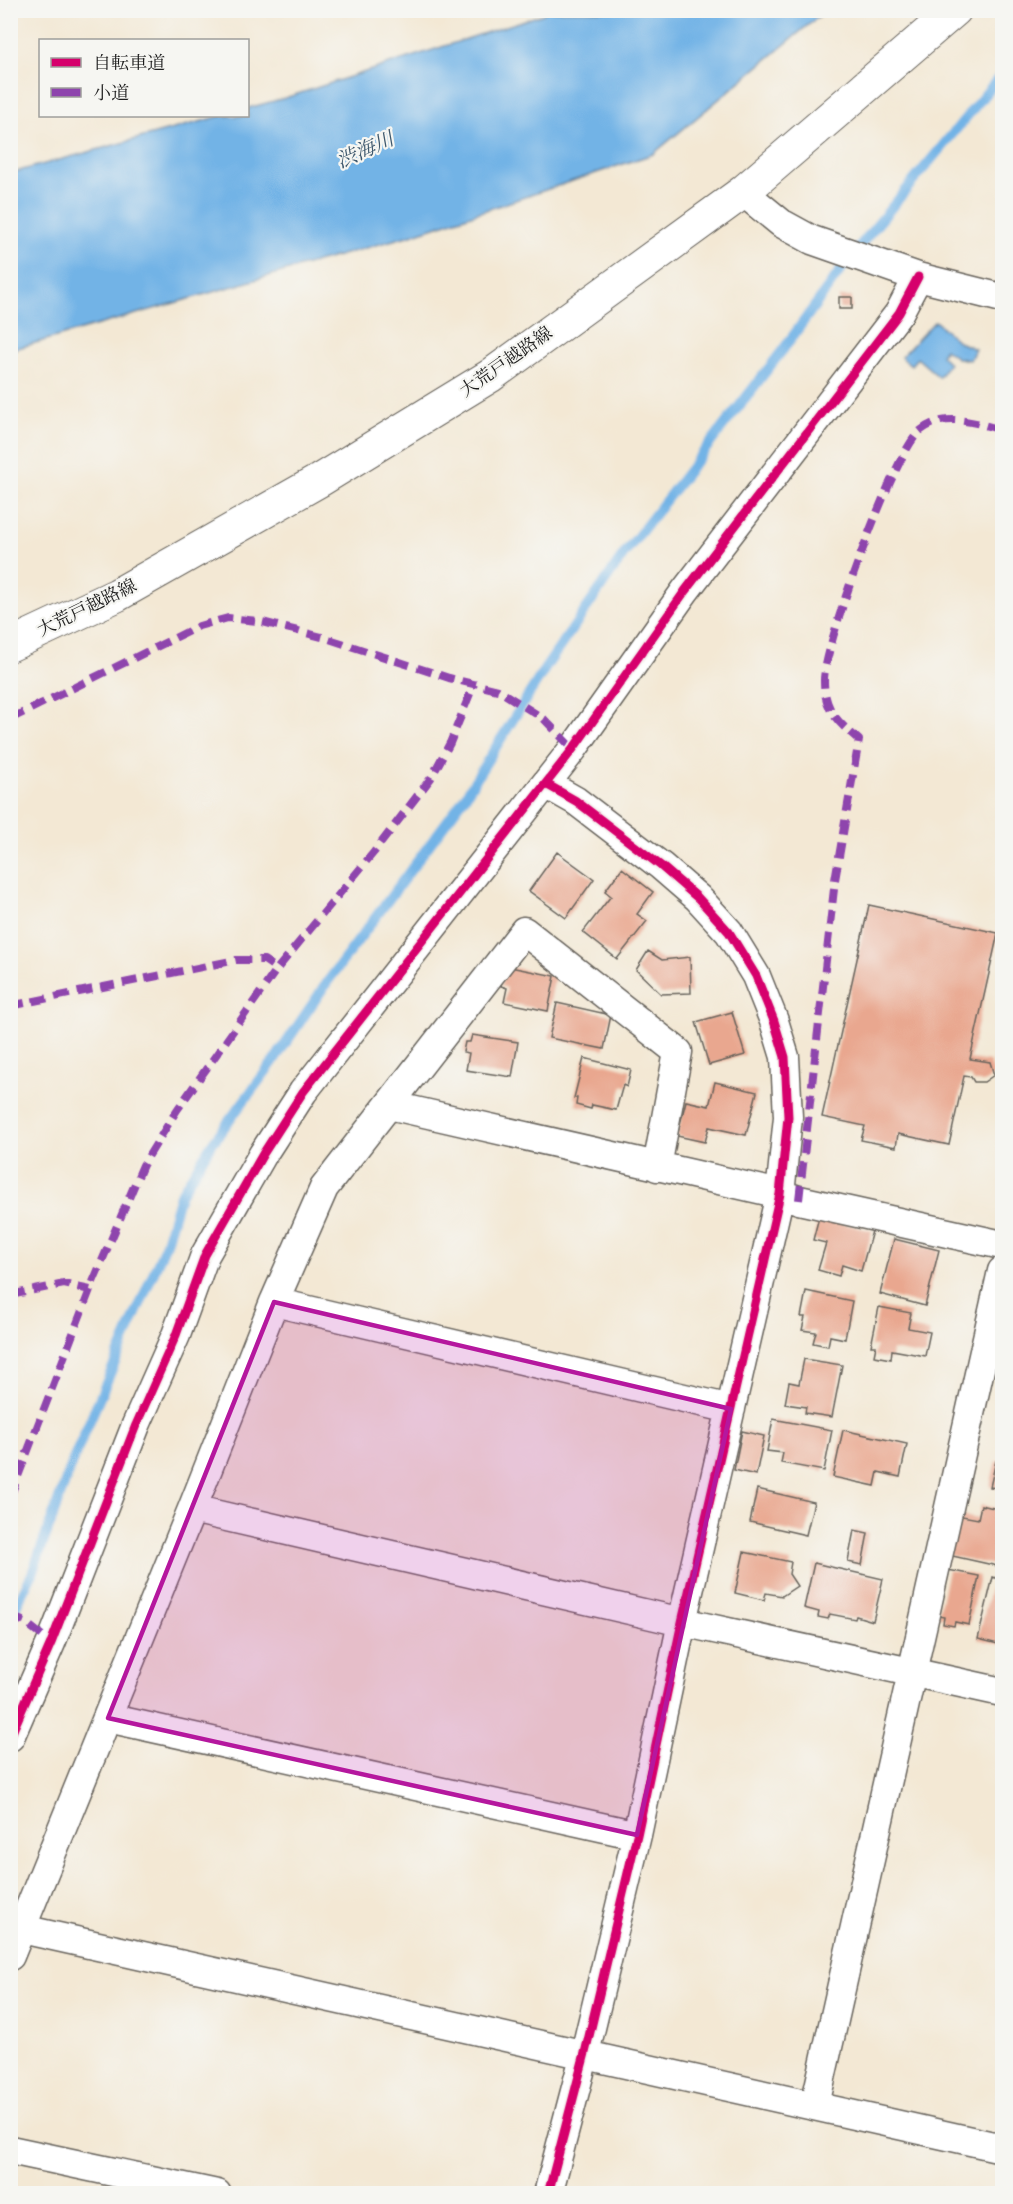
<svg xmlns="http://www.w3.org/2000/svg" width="1013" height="2204" font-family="Cardo,'Noto Serif JP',serif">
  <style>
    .water { fill: #72b3e6; stroke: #476881; stroke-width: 1.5 }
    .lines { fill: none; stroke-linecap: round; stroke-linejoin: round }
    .stream { stroke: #72b3e6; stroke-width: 10 }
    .building { fill: #e9a78f }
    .minor-casing { stroke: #67635c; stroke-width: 31 }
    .secondary-casing { stroke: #67635c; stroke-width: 35 }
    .minor { stroke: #fff; stroke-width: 28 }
    .secondary { stroke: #fff; stroke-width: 33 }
    .quiet { stroke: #8e44ad; stroke-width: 8; stroke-dasharray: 15 8; stroke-linecap: butt }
    .cycleway-casing { stroke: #f6f6f2; stroke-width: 13 }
    .cycleway { stroke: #d6006c; stroke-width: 9 }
    .marked { fill: #b5179e; fill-opacity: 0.2; stroke: #b5179e; stroke-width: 4.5; stroke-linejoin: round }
    .labels { text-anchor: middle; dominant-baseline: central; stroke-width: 4.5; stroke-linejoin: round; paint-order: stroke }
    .street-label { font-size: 18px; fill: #1c1c1c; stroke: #f6f6f2 }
    .water-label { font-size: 20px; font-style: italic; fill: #3e586d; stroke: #f6f6f2 }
  </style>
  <rect width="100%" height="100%" fill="#f6f6f2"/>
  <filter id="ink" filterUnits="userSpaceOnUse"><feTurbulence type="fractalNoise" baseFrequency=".0167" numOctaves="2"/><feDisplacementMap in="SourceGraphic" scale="12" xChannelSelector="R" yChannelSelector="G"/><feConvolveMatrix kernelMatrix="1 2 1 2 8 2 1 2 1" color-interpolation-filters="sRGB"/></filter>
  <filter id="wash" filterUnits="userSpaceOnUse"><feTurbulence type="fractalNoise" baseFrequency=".008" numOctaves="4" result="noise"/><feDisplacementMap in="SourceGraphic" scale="24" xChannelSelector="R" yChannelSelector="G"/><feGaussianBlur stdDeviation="1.35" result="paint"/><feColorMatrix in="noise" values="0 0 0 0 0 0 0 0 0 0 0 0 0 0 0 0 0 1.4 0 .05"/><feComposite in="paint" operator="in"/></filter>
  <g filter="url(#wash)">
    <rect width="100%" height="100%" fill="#f3e8d4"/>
    <path class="water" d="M 547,11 L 825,11 L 653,154 L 411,235 L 11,350 L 11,173 L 221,116 L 248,116 L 248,108 L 285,98 L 543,14 Z
      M 935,321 L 959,342 L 975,349 L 970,360 L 957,358 L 945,349 L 941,355 L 949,363 L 939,377 L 917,358 L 911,365 L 901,357 Z"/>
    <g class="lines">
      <path class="stream" d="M 10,1618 L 32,1574 L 73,1460 L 165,1246 L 180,1195 L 211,1145 L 273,1062 L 328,981 L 462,801 L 546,667 L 624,554 L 782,351 L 848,260 L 1002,74"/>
    </g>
    <g id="blocks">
      <path class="building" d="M 839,297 L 852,297 L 852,309 L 839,309 Z
        M 557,852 L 594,879 L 566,918 L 529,891 Z
        M 622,868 L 653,892 L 637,914 L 647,921 L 617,959 L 583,932 L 611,896 L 605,891 Z
        M 869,905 L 998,933 L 970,1059 L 990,1062 L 994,1075 L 984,1082 L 974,1082 L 971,1077 L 964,1076 L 949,1145 L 898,1134 L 896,1147 L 861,1140 L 865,1126 L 822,1117 Z
        M 648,951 L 662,960 L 690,957 L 691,993 L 661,994 L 636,970 Z
        M 505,966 L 555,976 L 548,1011 L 504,1002 L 507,988 L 501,986 Z
        M 557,1003 L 611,1015 L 604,1049 L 549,1038 Z
        M 732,1012 L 745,1055 L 709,1065 L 696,1022 Z
        M 472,1035 L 518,1042 L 512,1077 L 466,1070 L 469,1053 L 463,1052 L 465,1042 L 470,1042 Z
        M 584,1058 L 631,1070 L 627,1087 L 623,1085 L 616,1110 L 592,1105 L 591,1109 L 576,1105 L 577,1098 L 574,1098 Z
        M 715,1082 L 757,1092 L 746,1135 L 709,1127 L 705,1142 L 677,1136 L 686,1101 L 709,1106 Z
        M 819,1217 L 872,1231 L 861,1271 L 842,1265 L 839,1276 L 818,1270 L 826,1243 L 813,1240 Z
        M 894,1239 L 939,1250 L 925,1306 L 880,1294 Z
        M 806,1291 L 852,1301 L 845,1339 L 830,1336 L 828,1346 L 813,1343 L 816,1332 L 802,1330 L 805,1317 L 801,1317 Z
        M 879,1307 L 911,1313 L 908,1328 L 930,1332 L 925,1356 L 892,1350 L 891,1359 L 874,1356 L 876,1346 L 871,1346 Z
        M 804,1359 L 842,1365 L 832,1417 L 805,1413 L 806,1407 L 785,1404 L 789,1382 L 799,1384 Z
        M 773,1419 L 832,1430 L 824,1471 L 781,1463 L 783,1453 L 767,1451 Z
        M 843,1430 L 907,1444 L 900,1477 L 878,1472 L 875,1486 L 833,1477 Z
        M 742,1431 L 764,1436 L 756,1475 L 734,1470 Z
        M 996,1461 L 1002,1463 L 1002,1489 L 990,1487 Z
        M 757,1489 L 814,1502 L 806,1535 L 750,1522 Z
        M 981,1505 L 1002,1510 L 1002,1567 L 948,1555 L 957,1515 L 978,1519 Z
        M 854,1530 L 868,1533 L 862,1565 L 848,1562 Z
        M 744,1552 L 791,1562 L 789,1574 L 797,1586 L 782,1596 L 766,1593 L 764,1600 L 735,1593 Z
        M 814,1563 L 883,1579 L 873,1621 L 856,1616 L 855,1619 L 830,1614 L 828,1619 L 818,1617 L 819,1612 L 804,1608 Z
        M 948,1570 L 979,1576 L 969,1625 L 955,1622 L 954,1626 L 943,1624 L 944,1617 L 938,1616 Z
        M 993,1577 L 1002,1580 L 1002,1645 L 978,1639 Z"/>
    </g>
  </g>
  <g filter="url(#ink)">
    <use href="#blocks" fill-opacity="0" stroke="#67635c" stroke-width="1.5"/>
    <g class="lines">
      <defs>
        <path id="minor" d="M 743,192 L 781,223 L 812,240 L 918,277 L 1002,298
          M 546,784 L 576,801 L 661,866 L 698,898 L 729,932 L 756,976 L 774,1021 L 785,1057 L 788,1117 L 780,1194 L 682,1622 L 637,1835 L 585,2053 L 548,2194
          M 389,1105 L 780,1194 L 799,1200 L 1002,1245
          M 274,1302 L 731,1409
          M 192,1509 L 682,1622 L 1002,1692
          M 108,1718 L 637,1835
          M 10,1737 L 51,1643 L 136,1425 L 176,1335 L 205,1255 L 263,1154 L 303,1092 L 573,749 L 685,591 L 899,313 L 918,277
          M 22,1929 L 1002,2148
          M 10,1956 L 192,1509 L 274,1302 L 324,1188 L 524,931 L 678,1052 L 657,1167
          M 815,2105 L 1002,1271
          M 10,2150 L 217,2194"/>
        <path id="secondary" d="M 10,645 L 117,595 L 320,480 L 490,376 L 743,192 L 955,10"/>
      </defs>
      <use href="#minor" class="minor-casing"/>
      <use href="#secondary" class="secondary-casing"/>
      <use href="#minor" class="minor"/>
      <use href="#secondary" class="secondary"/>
      <path class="quiet" d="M 10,719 L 199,626 L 228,618 L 258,621 L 326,638 L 449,678 L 498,690 L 544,719 L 573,749
        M 10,1006 L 236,960 L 264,960 L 277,969 L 374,852 L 431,778 L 450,743 L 474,684
        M 799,1200 L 835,880 L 859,740 C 838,722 824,711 824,680 C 824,645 894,452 920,431 C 944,411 976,423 1002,430
        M 10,1295 L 64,1284 L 90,1290
        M 10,1497 L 93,1282 L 143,1165 L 177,1110 L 277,969
        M 10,1616 L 25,1622 L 51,1643"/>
      <defs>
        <path id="cycleway" d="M 546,784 L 576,801 L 661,866 L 698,898 L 729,932 L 756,976 L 774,1021 L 785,1057 L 788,1117 L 780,1194 L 682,1622 L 637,1835 L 585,2053 L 548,2194
          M 10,1737 L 51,1643 L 136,1425 L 176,1335 L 205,1255 L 263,1154 L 303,1092 L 573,749 L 685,591 L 899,313 L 918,277"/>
      </defs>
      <use href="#cycleway" class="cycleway-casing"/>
      <use href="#cycleway" class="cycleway"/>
    </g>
  </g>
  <path class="marked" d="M 274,1302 L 731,1409 L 637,1835 L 108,1718 Z"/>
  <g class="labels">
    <g class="street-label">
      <text transform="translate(506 362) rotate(-35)">大荒戸越路線</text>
      <text transform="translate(87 608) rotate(-26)">大荒戸越路線</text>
    </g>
    <g class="water-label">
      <text transform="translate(365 150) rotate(-24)">渋海川</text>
    </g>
  </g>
  <rect width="1013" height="2204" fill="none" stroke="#f6f6f2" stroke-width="36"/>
  <rect x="39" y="39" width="210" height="78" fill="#f6f6f2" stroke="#9f9f9c" stroke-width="1.5"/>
  <rect x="51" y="58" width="30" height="9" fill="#d6006c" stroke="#9f9f9c" stroke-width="1.5"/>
  <text x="93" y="69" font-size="18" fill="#1c1c1c">自転車道</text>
  <rect x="51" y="88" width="30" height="9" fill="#8e44ad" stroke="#9f9f9c" stroke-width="1.5"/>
  <text x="93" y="99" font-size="18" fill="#1c1c1c">小道</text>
</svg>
